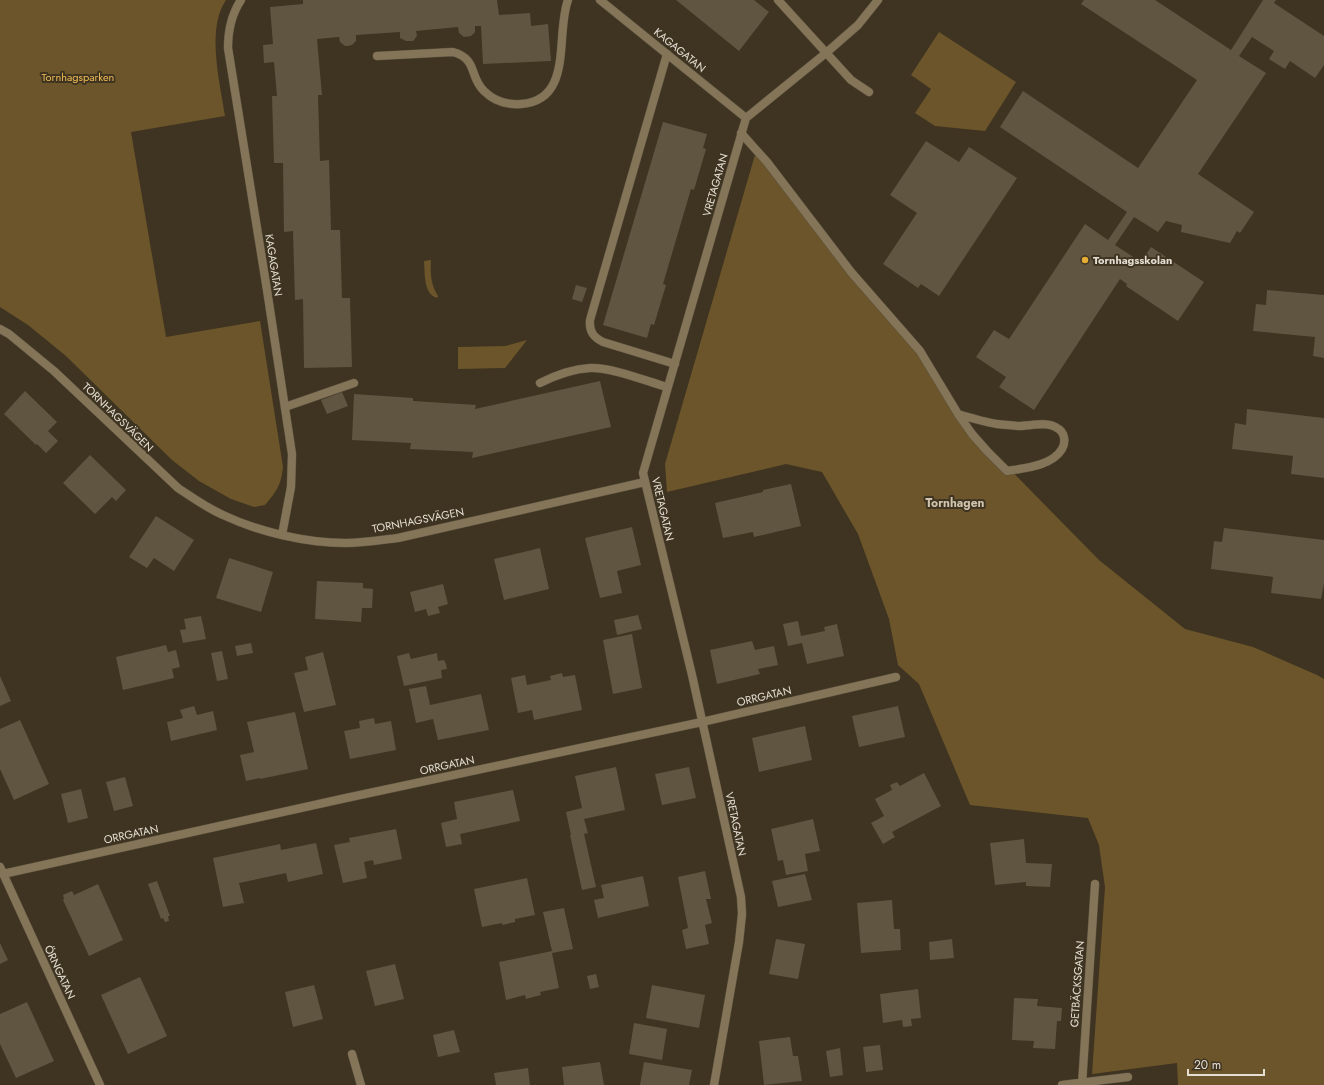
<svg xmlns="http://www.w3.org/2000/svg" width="1324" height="1085" font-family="Jost,sans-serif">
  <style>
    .green { fill: #6c552a }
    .building { fill: #5f5541 }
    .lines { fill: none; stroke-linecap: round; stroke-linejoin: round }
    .service-casing { stroke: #5c5341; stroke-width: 9 }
    .minor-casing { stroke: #5c5341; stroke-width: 9 }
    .service { stroke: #857558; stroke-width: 8 }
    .minor { stroke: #857558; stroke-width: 8 }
    .poi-dot { fill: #e5ad35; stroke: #3e3421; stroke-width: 1.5 }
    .labels { text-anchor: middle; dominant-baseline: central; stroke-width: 4; stroke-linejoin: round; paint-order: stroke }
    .street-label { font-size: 11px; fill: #e5ded3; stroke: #3e3421 }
    .park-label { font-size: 11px; fill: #f0bc55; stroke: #3e3421 }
    .poi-label { font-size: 11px; font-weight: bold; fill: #e5ded3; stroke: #3e3421; text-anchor: start }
    .neighbourhood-label { font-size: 12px; font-weight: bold; fill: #d0c4ae; stroke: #3e3421 }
  </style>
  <rect width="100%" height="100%" fill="#3e3421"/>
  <path class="green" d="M 0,0 L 226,0 C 206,29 220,83 225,116 L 131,132 L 166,337 L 260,321 L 283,467 C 281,485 277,491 265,505 L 254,507 L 231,499 L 199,481 L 172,460 L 66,356 L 28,325 L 0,307 Z
    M 939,32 L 1016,82 L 985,131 L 935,126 L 915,113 L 931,89 L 911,75 Z
    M 757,148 L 936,373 L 964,416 L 982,441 L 1099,560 L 1185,629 L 1253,647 L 1317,675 L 1324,679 L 1324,1085 L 1178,1085 L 1177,1063 L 1092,1074 L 1105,887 L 1099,845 L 1088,818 L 970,805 L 919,684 L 898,665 L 889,619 L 858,534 L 822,472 L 786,464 L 667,492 L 665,464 Z
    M 431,260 C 430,273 431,285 438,296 L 437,298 C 423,294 425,272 424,261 Z
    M 527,340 L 505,368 L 458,369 L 458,347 L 505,346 Z"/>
  <path class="building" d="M 303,0 L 497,0 L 499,15 L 530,13 L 531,26 L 548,24 L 551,61 L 483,64 L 481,26 L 475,26 L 475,32 L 471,36 L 464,37 L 459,33 L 458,27 L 416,31 L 417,36 L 413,41 L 406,41 L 400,38 L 400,32 L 356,35 L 356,41 L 352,45 L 348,46 L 345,46 L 340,42 L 339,37 L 317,39 L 322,95 L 318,95 L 320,161 L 329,160 L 331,230 L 340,230 L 342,298 L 350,298 L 352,367 L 304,368 L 303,299 L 295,300 L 293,231 L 284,232 L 283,163 L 274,163 L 272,96 L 277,96 L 274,62 L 264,63 L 263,45 L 273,44 L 270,7 L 303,4 Z
    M 676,0 L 754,0 L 769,12 L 739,51 Z
    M 1084,0 L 1155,0 L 1231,50 L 1263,0 L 1276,0 L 1274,3 L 1324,36 L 1324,65 L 1315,78 L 1290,61 L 1285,69 L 1269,59 L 1274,51 L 1252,37 L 1239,56 L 1266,73 L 1198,174 L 1254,212 L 1240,233 L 1237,231 L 1230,243 L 1181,232 L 1182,225 L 1166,221 L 1158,232 L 1134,217 L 1115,245 L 1141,262 L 1151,247 L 1204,282 L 1178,321 L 1126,286 L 1127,284 L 1120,279 L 1034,410 L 999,387 L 1006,377 L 976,357 L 994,330 L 1009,339 L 1085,224 L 1108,240 L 1127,212 L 1000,127 L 1023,91 L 1138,168 L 1197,80 L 1081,4 Z
    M 663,122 L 707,134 L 703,148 L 706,149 L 694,190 L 691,189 L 663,284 L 666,285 L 654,325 L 651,324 L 647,338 L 603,325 Z
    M 926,141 L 959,162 L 969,147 L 1017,178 L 939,296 L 921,284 L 918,288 L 883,264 L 917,213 L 890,195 Z
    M 576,285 L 587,288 L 582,302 L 572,299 Z
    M 1267,290 L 1324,295 L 1324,358 L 1313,356 L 1315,337 L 1253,331 L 1256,304 L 1266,305 Z
    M 600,381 L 611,427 L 472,458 L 473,452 L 410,449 L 411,443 L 352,440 L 354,394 L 413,398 L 413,401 L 476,405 L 475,409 Z
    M 25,391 L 57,422 L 48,431 L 58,441 L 46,453 L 37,444 L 36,445 L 4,414 Z
    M 342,392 L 348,406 L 327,414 L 321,400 Z
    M 1247,409 L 1324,418 L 1324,478 L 1291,474 L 1293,456 L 1232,449 L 1235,423 L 1246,425 Z
    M 90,455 L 126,490 L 116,501 L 112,497 L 95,514 L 63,483 Z
    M 791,484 L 801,526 L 754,537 L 753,532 L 723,538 L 715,503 L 763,492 L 763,490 Z
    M 156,516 L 194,540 L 174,571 L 154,558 L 147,568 L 129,557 Z
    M 632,527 L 641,565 L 617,571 L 622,593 L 600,598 L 585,538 Z
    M 1224,528 L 1324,540 L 1324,583 L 1321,599 L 1271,593 L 1273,577 L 1211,569 L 1214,541 L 1222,542 Z
    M 540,548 L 549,589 L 504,600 L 494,559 Z
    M 229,558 L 273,572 L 261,612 L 216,598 Z
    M 317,581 L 363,583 L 363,588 L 373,589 L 372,608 L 362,608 L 361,622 L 315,619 Z
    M 443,584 L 448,604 L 438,607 L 440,613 L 428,616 L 426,609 L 415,612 L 410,592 Z
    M 638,615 L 642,629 L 617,635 L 614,620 Z
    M 201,616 L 206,639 L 183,643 L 180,630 L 186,629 L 184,619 Z
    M 798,621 L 801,636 L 825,631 L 824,627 L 837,624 L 844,656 L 807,664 L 802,643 L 788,646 L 783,624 Z
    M 632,634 L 642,688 L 613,694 L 603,640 Z
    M 752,641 L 755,650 L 774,646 L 778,665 L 758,669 L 760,674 L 717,684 L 710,650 Z
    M 251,643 L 253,653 L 237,656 L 235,646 Z
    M 166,645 L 168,652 L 176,650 L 180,667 L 172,669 L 174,678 L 123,690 L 116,657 Z
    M 222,651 L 228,679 L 217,681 L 211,653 Z
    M 323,652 L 336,705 L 304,712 L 294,673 L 308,670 L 305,657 Z
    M 409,653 L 411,659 L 437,653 L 438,661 L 444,660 L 446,664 L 447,669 L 441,670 L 442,678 L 404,686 L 397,656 Z
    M 562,673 L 563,677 L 575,675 L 582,710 L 534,720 L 532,710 L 518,713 L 511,678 L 525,675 L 527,685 L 551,680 L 550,676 Z
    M 0,676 L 11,701 L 0,706 Z
    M 426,686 L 430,705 L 481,694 L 489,730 L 438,740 L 433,719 L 416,723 L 409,689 Z
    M 194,706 L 197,715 L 213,711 L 217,730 L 171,741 L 167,722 L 183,718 L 180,710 Z
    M 898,706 L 905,737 L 859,747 L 852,716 Z
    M 295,712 L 308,769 L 260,779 L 260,778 L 246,781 L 240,755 L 254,752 L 247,722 Z
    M 374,718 L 375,724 L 391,721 L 396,750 L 350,759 L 344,731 L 360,728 L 359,721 Z
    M 20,720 L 49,784 L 14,800 L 0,769 L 0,729 Z
    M 805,726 L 812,760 L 759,772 L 752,738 Z
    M 616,767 L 625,810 L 584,819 L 588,833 L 584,834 L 596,887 L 582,890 L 570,835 L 571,835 L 566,812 L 582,808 L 575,776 Z
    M 689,767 L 696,798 L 662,805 L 655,774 Z
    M 924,773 L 941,806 L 892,832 L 895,837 L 883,844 L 871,823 L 884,816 L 875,799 L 892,790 L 890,785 L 897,782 L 900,786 Z
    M 125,777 L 133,806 L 114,811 L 106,782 Z
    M 81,789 L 88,818 L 68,823 L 61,794 Z
    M 513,790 L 520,821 L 460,834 L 462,844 L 446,847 L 441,823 L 457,819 L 454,802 Z
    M 813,819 L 820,851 L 805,854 L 808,871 L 786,875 L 783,860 L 778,861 L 771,829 Z
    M 396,829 L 402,859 L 374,865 L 373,860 L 364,862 L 367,878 L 343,883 L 334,845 L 350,842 L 349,838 Z
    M 1024,839 L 1026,863 L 1052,864 L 1050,887 L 1026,886 L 1026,882 L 995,885 L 990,843 Z
    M 316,843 L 323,874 L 288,882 L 286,873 L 239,883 L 244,903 L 223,907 L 213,858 L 280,844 L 281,850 Z
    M 705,871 L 711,899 L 706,899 L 712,923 L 705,925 L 709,944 L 686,949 L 682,930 L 688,928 L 678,877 Z
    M 805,874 L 812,900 L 778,907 L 772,881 Z
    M 643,876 L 649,906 L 598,918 L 594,900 L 604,898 L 601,885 Z
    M 527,878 L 535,915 L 515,919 L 515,922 L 502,925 L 502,923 L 482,927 L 474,889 Z
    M 157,881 L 170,916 L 168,916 L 169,921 L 165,922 L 163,918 L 161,919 L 148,884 Z
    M 98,884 L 123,940 L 89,956 L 63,900 L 64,899 L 63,895 L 72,891 L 74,895 Z
    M 892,900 L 894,929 L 900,929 L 901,950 L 861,953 L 857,903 Z
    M 564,908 L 573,949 L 552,953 L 559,988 L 540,992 L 541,995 L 526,999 L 525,995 L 506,1000 L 499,962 L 552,951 L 543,912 Z
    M 776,939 L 805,944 L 798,979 L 769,974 Z
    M 952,939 L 954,958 L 930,960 L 929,942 Z
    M 0,943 L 8,960 L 0,964 Z
    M 395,964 L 404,999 L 375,1006 L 366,971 Z
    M 596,974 L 599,987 L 590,989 L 587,976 Z
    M 140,977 L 167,1036 L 128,1054 L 101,995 Z
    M 314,985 L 323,1019 L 293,1027 L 285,992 Z
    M 652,985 L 705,995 L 699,1028 L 646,1018 Z
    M 918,989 L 921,1018 L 911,1019 L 912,1026 L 903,1027 L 902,1020 L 883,1023 L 880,994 Z
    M 1014,998 L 1038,999 L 1037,1006 L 1062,1008 L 1061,1021 L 1057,1021 L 1055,1049 L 1033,1048 L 1034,1041 L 1012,1040 Z
    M 27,1002 L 54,1061 L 16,1078 L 0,1044 L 0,1014 Z
    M 634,1023 L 667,1029 L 662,1060 L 629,1054 Z
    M 454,1030 L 460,1052 L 438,1057 L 433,1035 Z
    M 790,1037 L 793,1056 L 798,1056 L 802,1081 L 764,1085 L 759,1041 Z
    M 880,1045 L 883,1070 L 866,1072 L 863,1047 Z
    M 840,1048 L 843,1075 L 830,1077 L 826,1051 Z
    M 600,1062 L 604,1085 L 564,1085 L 562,1067 Z
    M 644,1062 L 692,1070 L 689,1085 L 640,1085 Z
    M 528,1068 L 530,1085 L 496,1085 L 494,1073 Z"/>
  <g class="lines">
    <defs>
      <path id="service" d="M 778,0 L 851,80 L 869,92
        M 667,54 L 590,320 C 589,331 593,337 603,342 L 675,364
        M 377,56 L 453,52 C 478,59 469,77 484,91 C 494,101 507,105 521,104 C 574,100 555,35 568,0
        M 741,133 L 767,162 L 851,272 L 920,351 L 958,414 L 972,434 L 987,451 L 1007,471 C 1025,468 1052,466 1062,449 C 1066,442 1065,432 1057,428 C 1047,421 1030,426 1018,426 C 1011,425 1004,425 997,424 C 984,422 971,418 958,414
        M 540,383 C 556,375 572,369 590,368 C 611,367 646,381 667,387
        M 285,407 L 354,383"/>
      <path id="minor" d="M 241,0 C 231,15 228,30 228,48 L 267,290 L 292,454 L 291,487 L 282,535
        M 600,0 L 746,118
        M 0,329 L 9,334 L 54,371 L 178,488 C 193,498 207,508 223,515 C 259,532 306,543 346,543 C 364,543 381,540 398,538 L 645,482
        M 0,867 L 100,1085
        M 3,874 L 346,798 L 702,722 L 896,677
        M 352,1054 L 361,1085
        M 714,1085 L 739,942 L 742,914 L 741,897 L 692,675 L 643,473 L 746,118 L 826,53 L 858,25 L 878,0
        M 1062,1085 L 1128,1077
        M 1082,1085 L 1095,884"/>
    </defs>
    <use href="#service" class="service-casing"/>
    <use href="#minor" class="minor-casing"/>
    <use href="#service" class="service"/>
    <use href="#minor" class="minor"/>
  </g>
  <circle class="poi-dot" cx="1085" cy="260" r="4"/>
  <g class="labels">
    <g class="street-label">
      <text transform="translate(680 50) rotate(39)">KAGAGATAN</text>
      <text transform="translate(715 185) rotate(-74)">VRETAGATAN</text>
      <text transform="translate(274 265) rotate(81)">KAGAGATAN</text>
      <text transform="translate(118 417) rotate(44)">TORNHAGSVÄGEN</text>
      <text transform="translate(663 509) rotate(77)">VRETAGATAN</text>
      <text transform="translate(418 520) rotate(-11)">TORNHAGSVÄGEN</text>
      <text transform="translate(764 696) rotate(-13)">ORRGATAN</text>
      <text transform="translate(447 765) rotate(-12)">ORRGATAN</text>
      <text transform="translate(736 824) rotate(78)">VRETAGATAN</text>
      <text transform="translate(131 834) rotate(-12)">ORRGATAN</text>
      <text transform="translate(60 972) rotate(65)">ÖRNGATAN</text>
      <text transform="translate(1077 984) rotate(-86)">GETBÄCKSGATAN</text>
    </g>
    <g class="park-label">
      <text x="78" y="77">Tornhagsparken</text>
    </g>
    <g class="poi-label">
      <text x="1093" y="260">Tornhagsskolan</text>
    </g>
    <g class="neighbourhood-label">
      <text x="955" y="503">Tornhagen</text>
    </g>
  </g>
  <path d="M1188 1069v6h76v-6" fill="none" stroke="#e5ded3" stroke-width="2"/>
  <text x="1194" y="1069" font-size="12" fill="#e5ded3" stroke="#3e3421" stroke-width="3" paint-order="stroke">20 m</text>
</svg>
